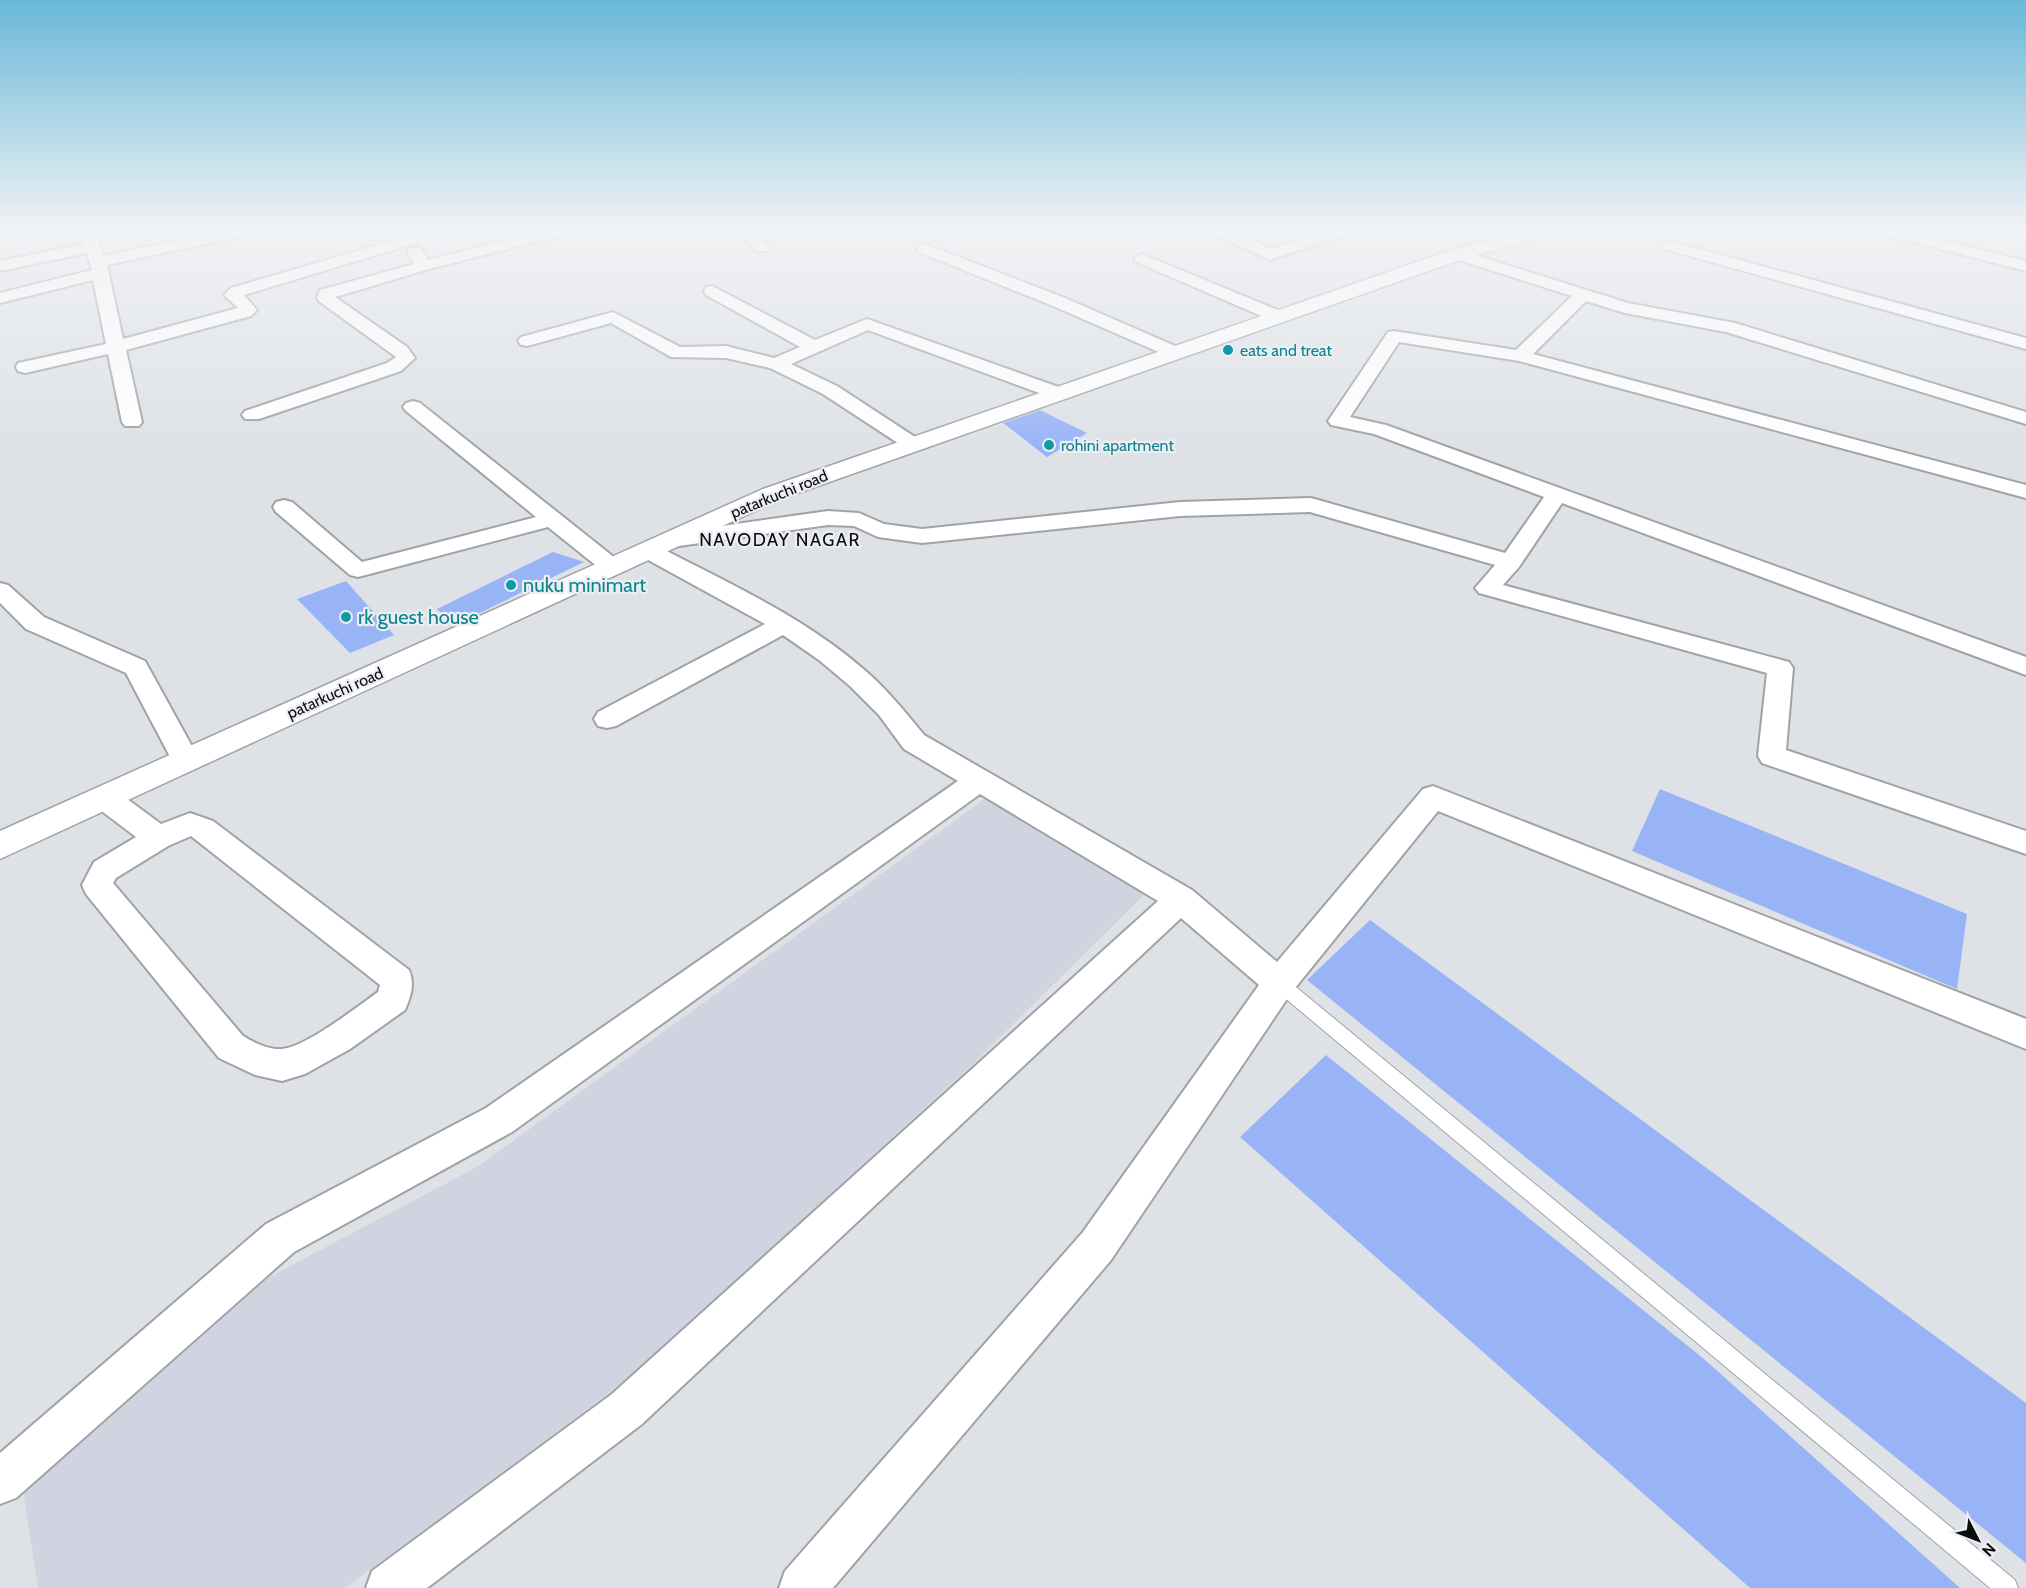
<svg xmlns="http://www.w3.org/2000/svg" width="2026" height="1588" font-family="Cabin,sans-serif">
  <style>
    .built { fill: #d0d4e1 }
    .building { fill: #99b3f7 }
    .lines { fill: none; stroke-linecap: round; stroke-linejoin: round }
    .service-casing { stroke: #a0a2a6; stroke-width: 2 }
    .minor-casing { stroke: #a0a2a6; stroke-width: 4 }
    .tertiary-casing { stroke: #a0a2a6; stroke-width: 3 }
    .service { fill: #fff; fill-rule: evenodd }
    .minor { fill: #fff; fill-rule: evenodd }
    .tertiary { fill: #fff; fill-rule: evenodd }
    .culture-dot { fill: #0f9aa8; stroke: #eceef3; stroke-width: 2 }
    .labels { text-anchor: middle; dominant-baseline: central; stroke-width: 4.5; stroke-linejoin: round; paint-order: stroke }
    .far-culture-label { font-size: 16px; fill: #0d838f; stroke: #eceef3; text-anchor: start }
    .far-street-label { font-size: 16px; fill: #0b0c0d; stroke: #eceef3 }
    .far-quarter-label { font-size: 18px; letter-spacing: 1.5px; fill: #0b0c0d; stroke: #eceef3 }
    .culture-label { font-size: 20px; fill: #0d838f; stroke: #eceef3; text-anchor: start }
  </style>
  <rect width="100%" height="100%" fill="#dee1e6"/>
  <path class="built" d="M 986,798 L 1146,893 L 977,1060 L 629,1378 L 345,1588 L 38,1588 L 23,1490 L 249,1288 L 477,1167 Z"/>
  <path class="building" d="M 1040,410 L 1087,433 L 1047,457 L 1003,423 Z
    M 553,552 L 584,562 L 455,625 L 437,609 Z
    M 346,581 L 394,635 L 350,653 L 297,599 Z
    M 1660,789 L 1967,914 L 1957,989 L 1632,851 Z
    M 1370,920 L 2026,1403 L 2026,1563 L 1307,980 Z
    M 1326,1055 L 1704,1359 L 1960,1588 L 1750,1588 L 1240,1137 Z"/>
  <g class="lines">
    <defs>
      <path id="service" d="M 1279,976 L 1285,978 L 2015,1580 L 2018,1588 L 1990,1588 L 1273,988 L 1271,983 L 1273,978 Z"/>
      <path id="minor" d="M 78,227 L 94,227 L 104,256 L 239,227 L 269,227 L 261,232 L 107,265 L 123,339 L 238,308 L 224,295 L 231,288 L 404,237 L 416,237 L 418,240 L 416,243 L 244,295 L 257,310 L 251,316 L 126,350 L 142,422 L 139,426 L 125,426 L 122,422 L 108,354 L 25,373 L 18,371 L 16,367 L 18,363 L 106,344 L 93,280 L 0,303 L 0,293 L 92,270 L 87,253 L 0,271 L 0,261 L 84,244 Z
        M 344,227 L 363,227 L 355,232 L 347,230 Z
        M 559,227 L 586,227 L 583,230 L 429,269 L 335,297 L 407,347 L 415,358 L 401,371 L 259,419 L 245,419 L 242,415 L 245,411 L 387,363 L 396,357 L 320,302 L 317,298 L 320,290 L 414,264 L 407,251 L 409,248 L 421,248 L 428,260 Z
        M 732,227 L 749,227 L 770,248 L 768,251 L 756,251 Z
        M 1202,227 L 1223,227 L 1271,249 L 1338,227 L 1362,227 L 1359,230 L 1270,260 L 1205,230 Z
        M 1863,227 L 1890,227 L 2026,261 L 2026,271 L 1866,230 Z
        M 1670,241 L 2026,338 L 2026,349 L 1664,249 L 1662,246 L 1664,243 Z
        M 925,244 L 1065,298 L 1182,349 L 1185,353 L 1182,357 L 1170,357 L 1053,306 L 919,252 L 917,249 L 919,246 Z
        M 1459,250 L 1628,303 L 1735,323 L 2026,412 L 2026,424 L 1726,332 L 1625,313 L 1586,301 L 1533,354 L 2026,485 L 2026,498 L 1519,361 L 1399,342 L 1350,417 L 1386,425 L 2026,657 L 2026,675 L 1562,503 L 1519,567 L 1503,585 L 1789,662 L 1793,668 L 1786,750 L 2026,831 L 2026,854 L 1762,763 L 1758,756 L 1767,673 L 1479,593 L 1475,588 L 1495,565 L 1310,512 L 1180,516 L 922,543 L 878,537 L 854,526 L 828,525 L 672,547 L 664,545 L 661,540 L 664,535 L 672,533 L 828,511 L 859,513 L 884,524 L 922,529 L 1180,502 L 1311,498 L 1505,553 L 1544,497 L 1374,434 L 1331,425 L 1328,421 L 1388,332 L 1394,331 L 1516,350 L 1572,296 L 1453,258 L 1451,255 L 1453,252 Z
        M 1142,254 L 1285,313 L 1288,317 L 1285,321 L 1273,321 L 1136,262 L 1134,259 L 1136,256 Z
        M 712,286 L 815,340 L 867,319 L 1067,390 L 1070,394 L 1067,398 L 1053,398 L 868,330 L 791,364 L 837,386 L 921,441 L 924,445 L 921,449 L 907,449 L 823,394 L 770,368 L 726,358 L 671,357 L 611,323 L 527,346 L 521,345 L 518,341 L 521,337 L 613,312 L 680,347 L 726,346 L 774,358 L 800,347 L 706,295 L 704,291 L 706,287 Z
        M 413,401 L 420,403 L 620,562 L 624,567 L 620,572 L 612,574 L 604,572 L 548,527 L 358,577 L 350,575 L 276,512 L 273,507 L 276,502 L 284,500 L 292,502 L 362,562 L 536,517 L 406,411 L 403,407 L 406,403 Z
        M 649,544 L 657,546 C 730,584 807,618 869,674 C 889,692 906,713 924,735 L 1192,890 L 1277,962 L 1423,789 L 1433,786 L 2026,1019 L 2026,1049 L 1438,811 L 1291,993 L 1111,1260 L 833,1588 L 779,1588 L 785,1571 L 1083,1232 L 1259,985 L 1181,918 L 642,1424 L 427,1588 L 366,1588 L 372,1571 L 612,1394 L 1158,901 L 980,794 L 512,1132 L 294,1252 L 16,1498 L 0,1504 L 0,1453 L 266,1224 L 486,1108 L 958,781 L 904,749 L 879,715 L 850,686 L 819,660 L 783,635 L 616,726 L 607,728 L 598,726 L 594,719 L 598,712 L 765,624 L 641,556 L 638,551 L 641,546 Z
        M 0,583 L 8,585 L 44,617 L 145,661 L 200,761 L 196,768 L 186,771 L 176,768 L 126,673 L 26,629 L 0,603 Z
        M 105,787 L 115,790 L 161,824 L 190,813 L 213,821 L 409,970 C 415,984 411,996 405,1010 L 350,1049 L 305,1074 L 282,1081 L 255,1075 L 219,1058 L 86,894 L 82,885 L 94,862 L 136,837 L 95,806 L 91,798 L 95,790 ZM 191,836 L 380,985 L 378,992 C 357,1007 306,1047 282,1049 C 268,1050 255,1043 243,1036 L 113,883 L 116,878 L 168,846 Z"/>
      <path id="tertiary" d="M 1532,227 L 1561,227 L 1558,231 L 1451,263 L 781,499 L 0,859 L 0,831 L 763,489 L 1437,255 Z"/>
    </defs>
    <use href="#service" class="service-casing"/>
    <use href="#minor" class="minor-casing"/>
    <use href="#tertiary" class="tertiary-casing"/>
    <use href="#service" class="service"/>
    <use href="#minor" class="minor"/>
    <use href="#tertiary" class="tertiary"/>
  </g>
  <linearGradient id="sky" x2="0" y2="1"><stop stop-color="#69b8d9"/><stop offset="0.51" stop-color="#f0f2f4"/><stop offset="1" stop-color="#f0f2f4" stop-opacity="0"/></linearGradient>
  <rect width="2026" height="449" fill="url(#sky)"/>
  <g class="culture-dot">
    <circle cx="1228" cy="350" r="6"/>
    <circle cx="1049" cy="445" r="6"/>
    <circle cx="511" cy="585" r="6"/>
    <circle cx="346" cy="617" r="6"/>
  </g>
  <g class="labels">
    <g class="far-culture-label">
      <text x="1240" y="350">eats and treat</text>
      <text x="1061" y="445">rohini apartment</text>
    </g>
    <g class="far-street-label">
      <text transform="translate(779 494) rotate(-22)">patarkuchi road</text>
      <text transform="translate(335 693) rotate(-24)">patarkuchi road</text>
    </g>
    <g class="far-quarter-label">
      <text x="780" y="540">NAVODAY NAGAR</text>
    </g>
    <g class="culture-label">
      <text x="523" y="585">nuku minimart</text>
      <text x="358" y="617">rk guest house</text>
    </g>
  </g>
  <g transform="translate(1978 1540) rotate(132)" stroke="#eceef3" stroke-width="4.5" paint-order="stroke">
  <path d="M0-4.5L10 22L0 15L-10 22Z" fill="#0b0c0d"/>
  <text y="-9" font-size="16" font-weight="bold" text-anchor="middle" fill="#0b0c0d">N</text>
  </g>
</svg>
